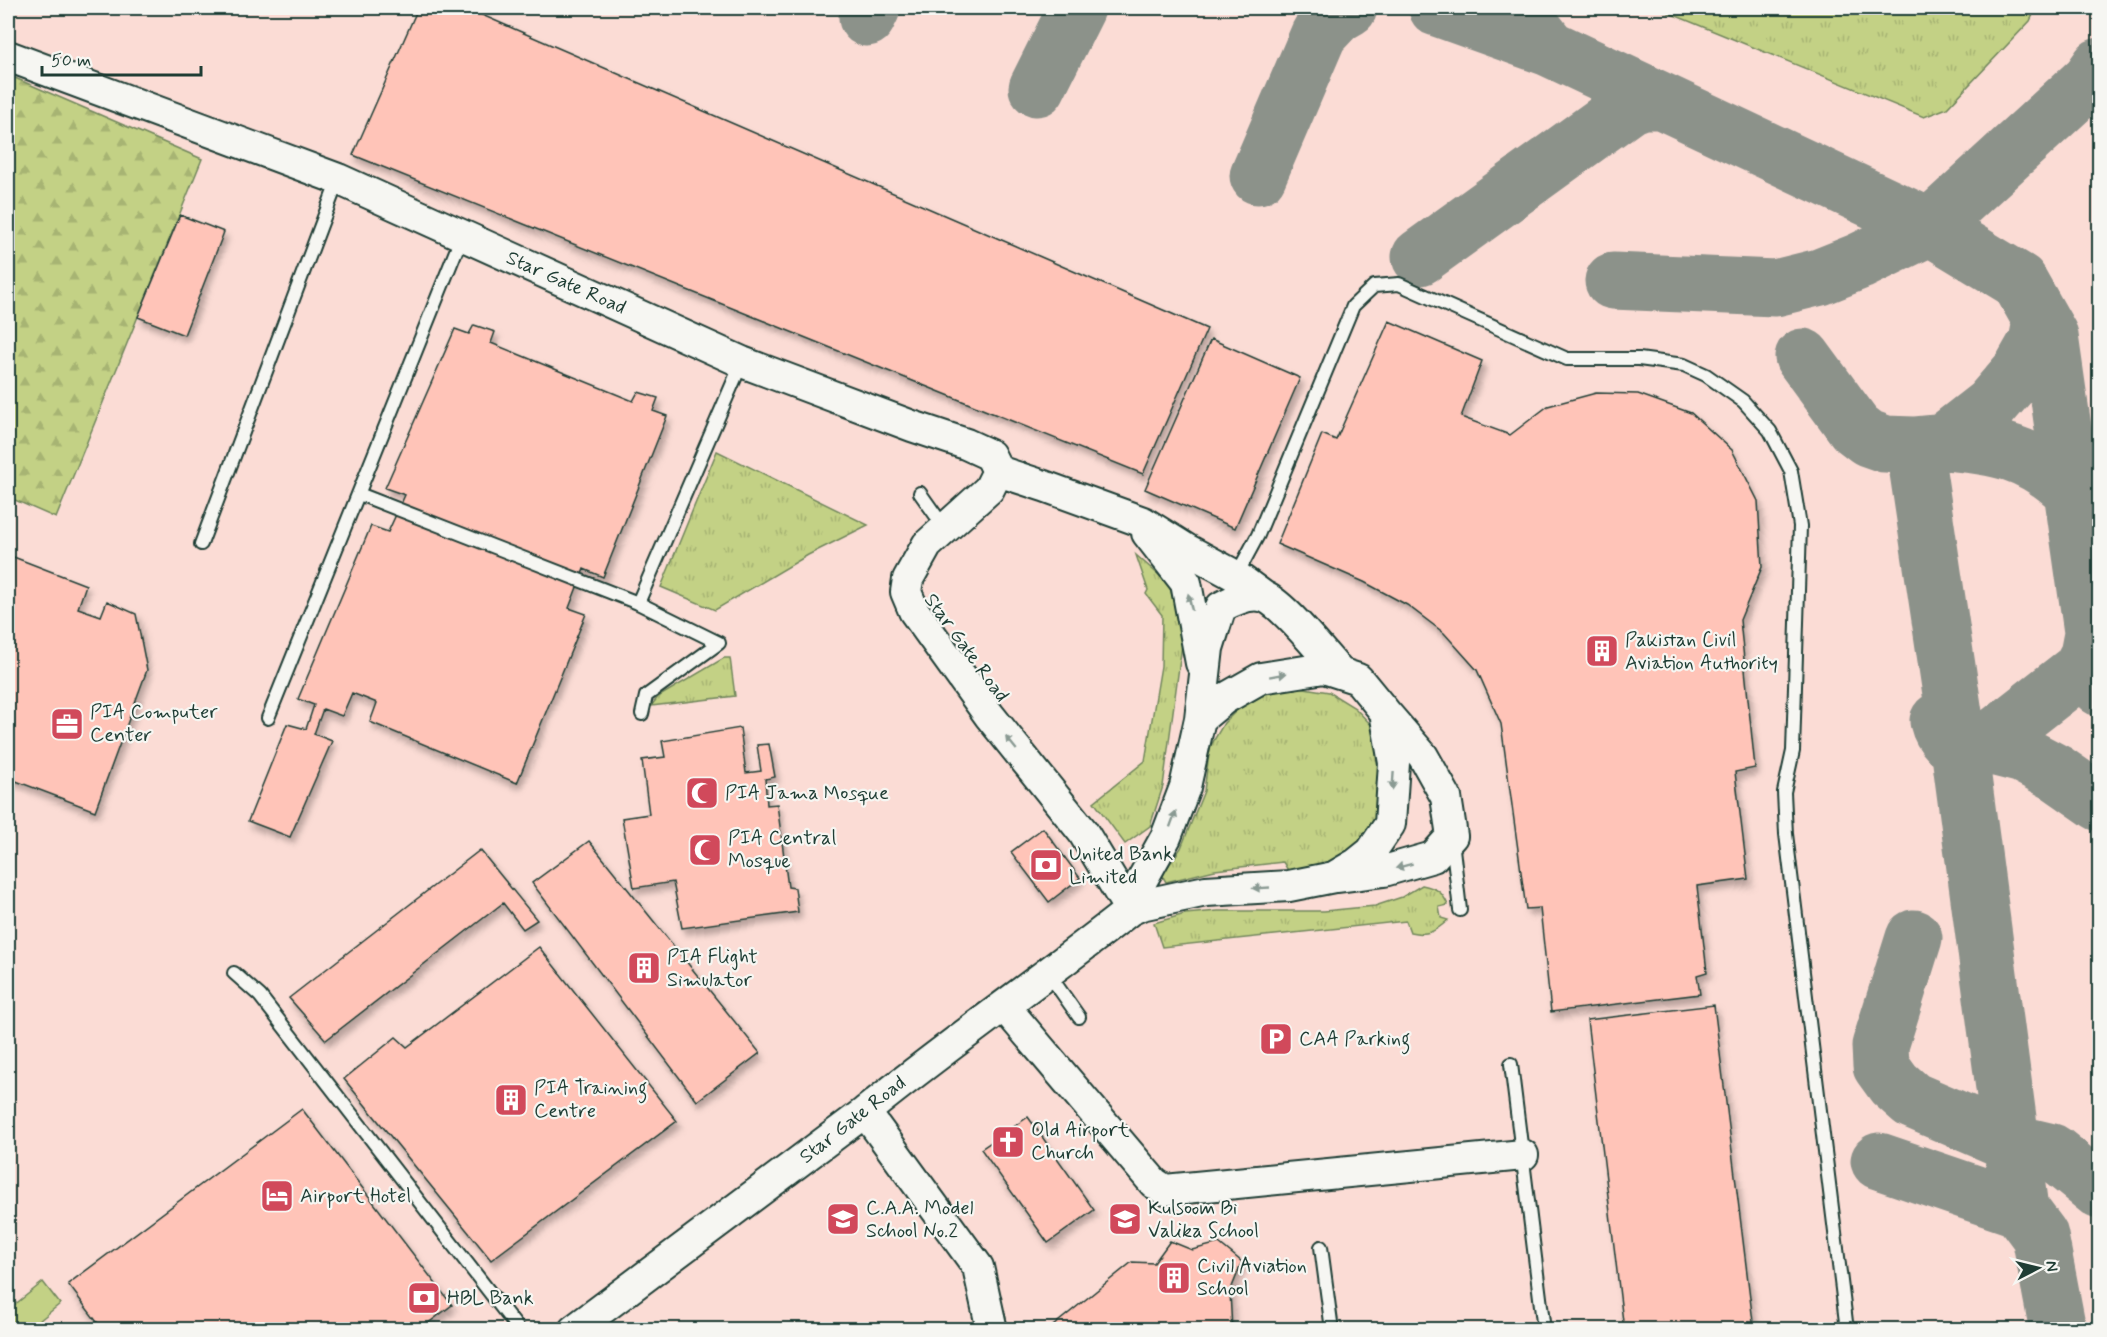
<svg xmlns="http://www.w3.org/2000/svg" width="2107" height="1337" font-family="Mynerve,sans-serif">
  <style>
    .built { fill: #fbdcd5 }
    .grass { fill: url(#grass-tufts); stroke: #71875c; stroke-width: 1.5 }
    .forest { fill: url(#forest-firs); stroke: #71875c; stroke-width: 1.5 }
    .pitch { fill: #c3d185; stroke: #71875c; stroke-width: 1.5 }
    .lines { fill: none; stroke-linecap: round; stroke-linejoin: round }
    .taxiway { stroke: #8c928a; stroke-width: 57 }
    .building { fill: #ffc4b8; stroke: #1f3d34; stroke-width: 1.5; filter: url(#shadow) }
    .service-casing { stroke: #1f3d34; stroke-width: 16 }
    .tertiary-casing { stroke: #1f3d34; stroke-width: 34 }
    .service { stroke: #f6f6f2; stroke-width: 12 }
    .tertiary { stroke: #f6f6f2; stroke-width: 30 }
    .oneway { fill: #8a9a93 }
    .labels { text-anchor: middle; dominant-baseline: central; stroke-width: 4.5; stroke-linejoin: round; paint-order: stroke }
    .street-label { font-size: 20px; fill: #1f3d34; stroke: #f6f6f2 }
    .poi-label { font-size: 20px; fill: #1f3d34; stroke: #f6f6f2; text-anchor: start }
  </style>
  <defs>
    <pattern id="grass-tufts" width="24" height="20" patternUnits="userSpaceOnUse" patternTransform="scale(1.5)"><rect width="24" height="20" fill="#c3d185"/><path d="M3 7l-1-3M5 7V3M7 7l1-3M15 17l-1-3M17 17v-4M19 17l1-3" fill="none" stroke="#a7b473"/></pattern>
    <pattern id="forest-firs" width="22" height="20" patternUnits="userSpaceOnUse" patternTransform="scale(1.5)"><rect width="22" height="20" fill="#c3d185"/><path d="M5 1l3.5 6h-7zM16 11l3.5 6h-7z" fill="#a7b473"/></pattern>
    <filter id="shadow"><feDropShadow dx="3.5" dy="6" stdDeviation="3" flood-color="#0004"/></filter>
  </defs>
  <rect width="100%" height="100%" fill="#f9e7e1"/>
  <filter id="ink" filterUnits="userSpaceOnUse"><feTurbulence type="fractalNoise" baseFrequency=".0167" numOctaves="2"/><feDisplacementMap in="SourceGraphic" scale="12" xChannelSelector="R" yChannelSelector="G"/><feConvolveMatrix kernelMatrix="1 2 1 2 8 2 1 2 1" color-interpolation-filters="sRGB"/></filter>
  <g filter="url(#ink)">
    <path class="built" d="M 8,8 L 2099,8 L 2099,1329 L 8,1329 Z"/>
    <path class="grass" d="M 1657,8 L 1656,8 L 2036,8 L 2030,21 L 1947,108 L 1924,117 Z
      M 717,451 L 868,525 L 808,555 L 715,610 L 661,587 Z
      M 1136,555 L 1169,584 L 1183,637 L 1163,786 L 1150,826 L 1125,844 L 1094,802 L 1145,761 L 1161,666 L 1162,615 L 1146,594 L 1148,590 Z
      M 724,658 L 730,658 L 735,696 L 651,706 L 658,697 Z
      M 1298,687 L 1329,692 L 1355,708 L 1377,731 L 1382,815 L 1361,844 L 1328,865 L 1289,872 L 1283,862 L 1215,870 L 1166,882 L 1163,877 L 1164,872 L 1181,848 L 1204,791 L 1210,747 L 1224,723 L 1244,703 L 1271,690 Z
      M 1422,885 C 1436,888 1442,891 1448,905 L 1439,907 L 1441,918 L 1448,920 C 1435,932 1427,936 1410,932 L 1406,921 L 1162,947 L 1154,923 L 1185,914 L 1218,911 L 1324,911 L 1375,906 L 1402,897 Z"/>
    <path class="forest" d="M 8,75 L 202,159 L 56,518 L 8,497 Z"/>
    <path class="pitch" d="M 43,1282 L 60,1304 L 29,1329 L 8,1329 L 8,1310 Z"/>
    <g class="lines">
      <path class="taxiway" d="M 1437,8 L 1549,48
        M 1518,8 L 1549,48 L 1930,227 L 2019,281 L 2050,336 L 2100,688
        M 867,18 L 872,8
        M 1037,88 L 1077,8
        M 1258,176 L 1319,34 L 1337,15 L 1349,8
        M 1420,257 L 1629,106 L 1642,101 L 1660,101
        M 1613,281 L 1775,288 L 1820,277 L 1860,261 L 1930,227 L 2090,80 L 2100,66
        M 1803,357 L 1855,428 L 1868,438 L 1885,444 L 1914,445 L 1944,442 L 1990,406 L 2021,370 L 2037,342 L 2041,321
        M 1944,442 C 1997,446 2031,452 2071,490
        M 1914,445 L 1959,747 L 2020,1209 L 2040,1236 L 2058,1330
        M 1938,721 C 1941,734 1954,750 1969,749 C 1974,749 1980,746 1984,745 L 2080,670 L 2088,655 L 2092,634
        M 1984,745 L 2023,755 L 2057,773 L 2100,803
        M 1914,938 L 1880,1046 L 1881,1066 L 1894,1084 L 1912,1100 L 2010,1142 L 2052,1152 L 2100,1191
        M 1879,1161 L 2020,1209"/>
    </g>
    <path class="building" d="M 418,8 L 466,8 L 1207,329 L 1143,474 L 353,155 Z
      M 180,215 L 224,232 L 184,335 L 138,317 Z
      M 1389,321 L 1482,361 L 1461,417 L 1510,435 L 1548,406 L 1596,393 L 1638,394 L 1691,413 L 1732,450 L 1758,501 L 1762,567 L 1740,620 L 1755,768 L 1735,772 L 1748,879 L 1697,886 L 1707,972 L 1697,975 L 1700,994 L 1551,1012 L 1540,908 L 1526,909 L 1501,724 L 1477,670 L 1444,633 L 1407,605 L 1364,582 L 1277,544 L 1322,434 L 1336,440 Z
      M 474,325 L 495,332 L 491,343 L 633,401 L 638,392 L 658,398 L 653,411 L 667,416 L 603,577 L 584,569 L 569,608 L 586,614 L 517,783 L 370,722 L 377,703 L 352,693 L 342,716 L 323,709 L 314,734 L 332,741 L 290,837 L 248,821 L 287,724 L 306,729 L 314,705 L 298,699 L 371,526 L 388,532 L 405,495 L 385,488 L 455,329 L 469,334 Z
      M 1211,339 L 1300,378 L 1235,528 L 1145,489 Z
      M 11,556 L 86,585 L 78,608 L 101,616 L 107,601 L 136,614 L 147,670 L 95,811 L 8,778 L 8,563 Z
      M 740,728 L 746,773 L 761,771 L 757,745 L 769,744 L 775,777 L 765,779 L 767,805 L 777,804 L 788,887 L 795,888 L 798,912 L 682,928 L 673,882 L 634,888 L 622,818 L 649,814 L 642,760 L 665,757 L 662,741 Z
      M 1043,828 L 1080,878 L 1049,902 L 1011,852 Z
      M 589,841 L 760,1053 L 697,1101 L 532,883 Z
      M 480,850 L 537,920 L 523,929 L 503,903 L 326,1040 L 289,998 Z
      M 539,947 L 677,1121 L 491,1260 L 344,1079 L 396,1037 L 407,1047 Z
      M 1714,1005 L 1754,1330 L 1624,1330 L 1587,1020 Z
      M 302,1109 L 452,1305 L 419,1330 L 103,1330 L 68,1284 Z
      M 1028,1117 L 1094,1210 L 1048,1243 L 981,1149 Z
      M 1170,1241 L 1192,1250 L 1219,1243 L 1242,1262 L 1230,1292 L 1232,1330 L 1048,1330 L 1132,1262 L 1154,1263 Z"/>
    <g class="lines">
      <defs>
        <path id="service" d="M 920,493 L 944,527
          M 359,494 L 638,603
          M 201,544 L 338,180
          M 1236,576 L 1258,535 L 1353,306 L 1374,286 L 1399,284 L 1567,359 L 1639,359 L 1684,365 L 1706,375 L 1743,401 L 1770,431 L 1791,471 L 1800,526 L 1793,751 L 1784,792 L 1786,834 L 1847,1330
          M 642,714 L 646,696 L 719,643 L 638,603 L 742,362
          M 268,718 L 462,236
          M 1452,840 L 1460,910
          M 234,973 L 260,996 L 519,1330
          M 1048,973 L 1079,1017
          M 1511,1064 L 1544,1330
          M 1321,1247 L 1332,1330"/>
        <path id="tertiary" d="M 8,56 L 338,179 L 742,362 L 912,426 L 966,444 L 990,455 L 998,471 L 989,489 L 927,545 L 908,579 L 906,592 L 914,611 L 989,715 L 1083,832 L 1130,910
          M 998,471 L 1044,486 L 1143,522 L 1186,549 L 1236,576 L 1263,596
          M 1147,533 L 1186,583 L 1201,663
          M 1200,719 L 1208,648 L 1221,607 C 1234,600 1251,592 1265,597 C 1284,605 1324,655 1340,673
          M 1338,877 L 1384,871 L 1433,857 L 1452,836 L 1446,797 L 1423,756 L 1385,712
          M 1004,1006 L 1154,1183 L 1165,1190 L 1523,1155
          M 865,1112 L 978,1267 L 992,1330
          M 574,1330 L 865,1112 C 951,1042 1043,979 1130,910 L 1141,905 L 1206,891 L 1289,886 L 1334,877 L 1356,864 L 1371,852 L 1390,824 L 1394,763 L 1385,712 L 1358,679 L 1324,668 L 1261,678 L 1224,699 L 1200,719 L 1185,787 L 1166,837 L 1142,880 L 1130,910"/>
      </defs>
      <use href="#service" class="service-casing"/>
      <use href="#tertiary" class="tertiary-casing"/>
      <use href="#service" class="service"/>
      <use href="#tertiary" class="tertiary"/>
    </g>
    <defs><path id="oneway-solid" d="M-6-.8H1V-3.2L6.5 0L1 3.2V.8H-6Z" transform="scale(1.5)"/></defs>
    <g class="oneway">
      <use href="#oneway-solid" transform="translate(1190 602) rotate(-103)"/>
      <use href="#oneway-solid" transform="translate(1278 675) rotate(-10)"/>
      <use href="#oneway-solid" transform="translate(1011 743) rotate(-129)"/>
      <use href="#oneway-solid" transform="translate(1393 781) rotate(94)"/>
      <use href="#oneway-solid" transform="translate(1173 819) rotate(-70)"/>
      <use href="#oneway-solid" transform="translate(1404 866) rotate(165)"/>
      <use href="#oneway-solid" transform="translate(1261 888) rotate(177)"/>
    </g>
  </g>
  <defs>
    <symbol id="building-square" viewBox="-11 -11 22 22"><rect x="-9" y="-9" width="18" height="18" rx="4" fill="#d1495b" stroke="#f6f6f2"/><path d="M-4-6H4V6H1V3H-1V6H-4ZM-2.5-4.3h1.7v1.8h-1.7ZM.8-4.3h1.7v1.8H.8ZM-2.5-1h1.7V.8h-1.7ZM.8-1h1.7V.8H.8Z" fill="#fff"/></symbol>
    <symbol id="office-square" viewBox="-11 -11 22 22"><rect x="-9" y="-9" width="18" height="18" rx="4" fill="#d1495b" stroke="#f6f6f2"/><path d="M-6-3h4V-5.5h4V-3h4V5H-6ZM-1-4.5V-3h2v-1.5ZM-6 0V1H6V0Z" fill="#fff"/></symbol>
    <symbol id="mosque-square" viewBox="-11 -11 22 22"><rect x="-9" y="-9" width="18" height="18" rx="4" fill="#d1495b" stroke="#f6f6f2"/><path d="M3.5-4.9A6 6 0 1 0 3.5 4.9A5 5 0 1 1 3.5-4.9Z" fill="#fff"/></symbol>
    <symbol id="bank-square" viewBox="-11 -11 22 22"><rect x="-9" y="-9" width="18" height="18" rx="4" fill="#d1495b" stroke="#f6f6f2"/><path d="M-6-4H6V4H-6ZM0-2.3a2.3 2.3 0 1 0 0 4.6a2.3 2.3 0 1 0 0-4.6Z" fill="#fff"/></symbol>
    <symbol id="parking-square" viewBox="-11 -11 22 22"><rect x="-9" y="-9" width="18" height="18" rx="4" fill="#d1495b" stroke="#f6f6f2"/><path d="M-3.5-5.5H1a3.5 3.5 0 0 1 0 7H-1V5.5H-3.5ZM-1-3.4V-.6H.8a1.4 1.4 0 0 0 0-2.8Z" fill="#fff"/></symbol>
    <symbol id="church-square" viewBox="-11 -11 22 22"><rect x="-9" y="-9" width="18" height="18" rx="4" fill="#d1495b" stroke="#f6f6f2"/><path d="M-1.2-6h2.4v3.5h3.3v2.4h-3.3V6h-2.4V-.1h-3.3v-2.4h3.3Z" fill="#fff"/></symbol>
    <symbol id="hotel-square" viewBox="-11 -11 22 22"><rect x="-9" y="-9" width="18" height="18" rx="4" fill="#d1495b" stroke="#f6f6f2"/><path d="M-6-4.5h1.5V1H6V5H4.5V3h-9V5H-6ZM-4 0a1.8 1.8 0 1 1 3.6 0ZM.5 0V-2.5h3Q6-2.5 6 0Z" fill="#fff"/></symbol>
    <symbol id="school-square" viewBox="-11 -11 22 22"><rect x="-9" y="-9" width="18" height="18" rx="4" fill="#d1495b" stroke="#f6f6f2"/><path d="M0-5L7-2L0 1L-7-2ZM-4 1L0 2.5L4 1V4Q0 6-4 4Z" fill="#fff"/></symbol>
  </defs>
  <g fill-rule="evenodd">
    <use href="#building-square" x="1583" y="632" width="38" height="38"/>
    <use href="#office-square" x="48" y="705" width="38" height="38"/>
    <use href="#mosque-square" x="683" y="774" width="38" height="38"/>
    <use href="#mosque-square" x="686" y="831" width="38" height="38"/>
    <use href="#bank-square" x="1027" y="846" width="38" height="38"/>
    <use href="#building-square" x="625" y="949" width="38" height="38"/>
    <use href="#parking-square" x="1257" y="1020" width="38" height="38"/>
    <use href="#building-square" x="492" y="1081" width="38" height="38"/>
    <use href="#church-square" x="989" y="1123" width="38" height="38"/>
    <use href="#hotel-square" x="258" y="1177" width="38" height="38"/>
    <use href="#school-square" x="824" y="1200" width="38" height="38"/>
    <use href="#school-square" x="1106" y="1200" width="38" height="38"/>
    <use href="#building-square" x="1155" y="1259" width="38" height="38"/>
    <use href="#bank-square" x="405" y="1279" width="38" height="38"/>
  </g>
  <g class="labels">
    <g class="street-label">
      <text transform="translate(566 283) rotate(24)">Star Gate Road</text>
      <text transform="translate(966 648) rotate(54)">Star Gate Road</text>
      <text transform="translate(853 1120) rotate(-38)">Star Gate Road</text>
    </g>
    <g class="poi-label">
      <text x="1625" y="640">Pakistan Civil<tspan x="1625" dy="23">Aviation Authority</tspan></text>
      <text x="90" y="712">PIA Computer<tspan x="90" dy="23">Center</tspan></text>
      <text x="725" y="793">PIA Jama Mosque</text>
      <text x="728" y="838">PIA Central<tspan x="728" dy="23">Mosque</tspan></text>
      <text x="1069" y="854">United Bank<tspan x="1069" dy="23">Limited</tspan></text>
      <text x="667" y="957">PIA Flight<tspan x="667" dy="23">Simulator</tspan></text>
      <text x="1299" y="1039">CAA Parking</text>
      <text x="534" y="1088">PIA Training<tspan x="534" dy="23">Centre</tspan></text>
      <text x="1031" y="1130">Old Airport<tspan x="1031" dy="23">Church</tspan></text>
      <text x="300" y="1196">Airport Hotel</text>
      <text x="866" y="1208">C.A.A. Model<tspan x="866" dy="23">School No.2</tspan></text>
      <text x="1148" y="1208">Kulsoom Bi<tspan x="1148" dy="23">Valika School</tspan></text>
      <text x="1197" y="1266">Civil Aviation<tspan x="1197" dy="23">School</tspan></text>
      <text x="447" y="1298">HBL Bank</text>
    </g>
  </g>
  <rect width="2107" height="1337" fill="none" stroke="#f6f6f2" stroke-width="30"/>
  <rect x="15" y="15" width="2077" height="1307" fill="none" stroke="#1f3d34" stroke-width="2" filter="url(#ink)"/>
  <g transform="translate(2038 1268) rotate(83)" stroke="#f6f6f2" stroke-width="4.5" paint-order="stroke">
  <path d="M0-4.5L10 22L0 15L-10 22Z" fill="#1f3d34"/>
  <text y="-9" font-size="16" font-weight="bold" text-anchor="middle" fill="#1f3d34">N</text>
  </g>
  <path d="M42 66v9h159v-9" fill="none" stroke="#1f3d34" stroke-width="3"/>
  <text x="51" y="66" font-size="18" fill="#1f3d34" stroke="#f6f6f2" stroke-width="4.5" paint-order="stroke">50 m</text>
</svg>
